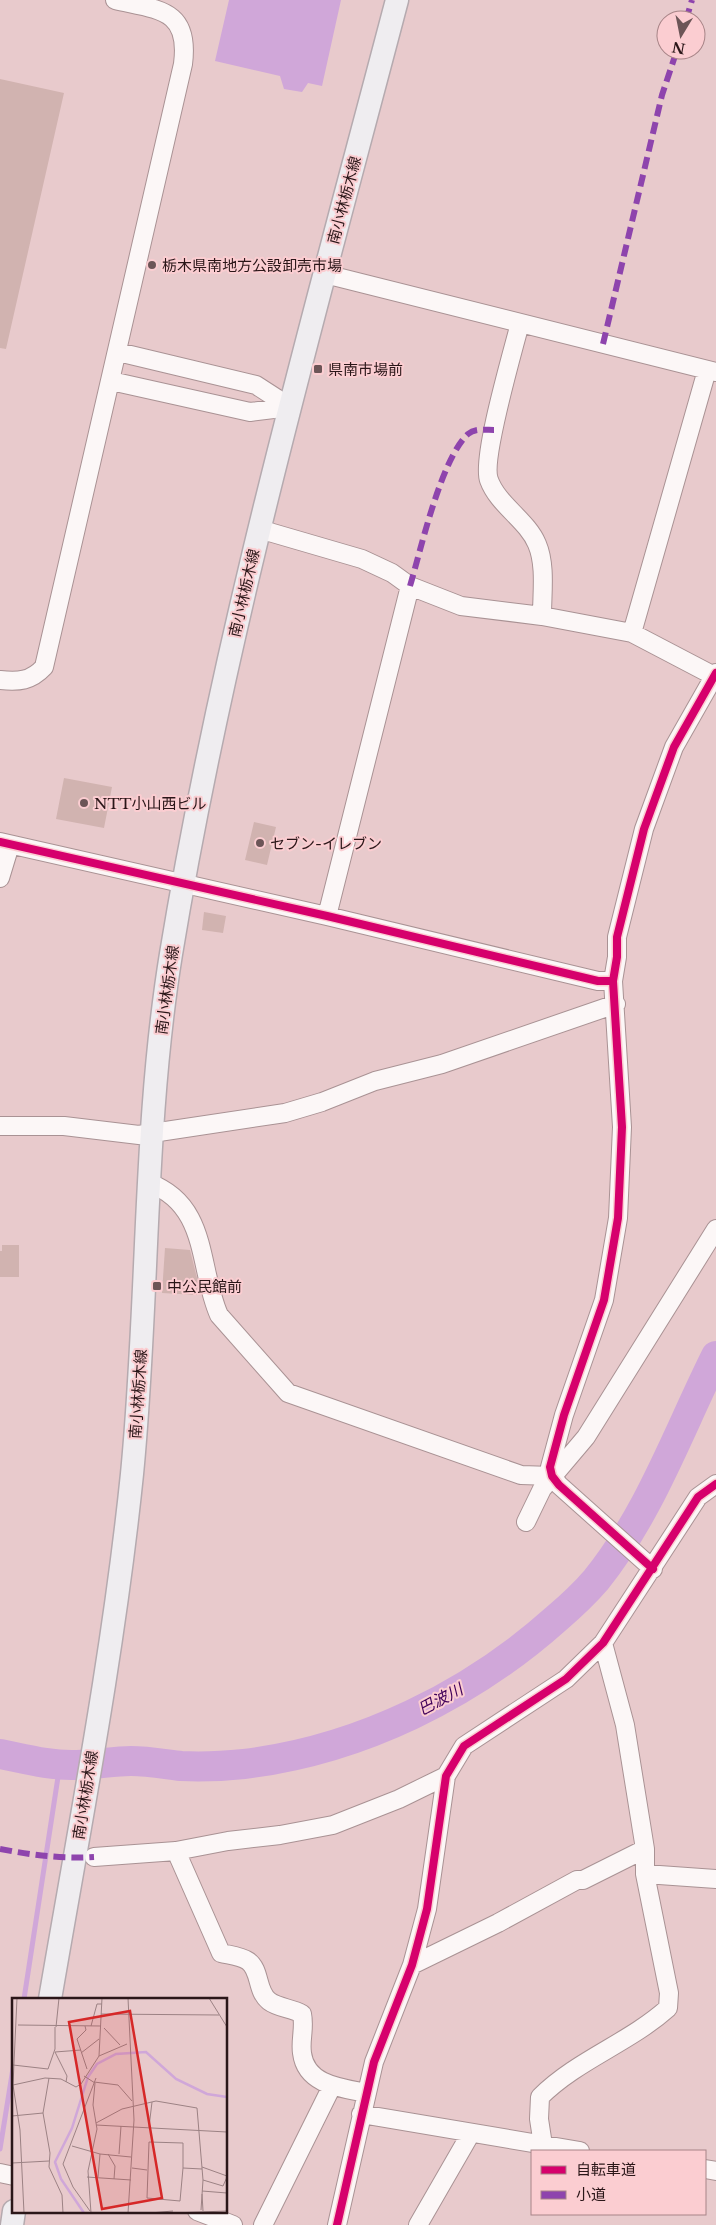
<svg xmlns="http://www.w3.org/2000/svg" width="716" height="2225" font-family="'Libre Baskerville','Noto Sans JP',serif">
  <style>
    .water { fill: #d0a7d9 }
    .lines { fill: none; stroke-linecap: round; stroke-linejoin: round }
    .stream { stroke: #d0a7d9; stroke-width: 5 }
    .river { stroke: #d0a7d9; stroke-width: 30 }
    .building { fill: #d1b3b0 }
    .minor-casing { stroke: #a99294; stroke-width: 20 }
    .major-casing { stroke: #b5aaaf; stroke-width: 25 }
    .minor { stroke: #fcf7f7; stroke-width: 18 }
    .major { stroke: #efedf0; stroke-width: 22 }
    .quiet { stroke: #8e44ad; stroke-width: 6; stroke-dasharray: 12 6; stroke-linecap: butt }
    .cycleway-casing { stroke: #fbcdd1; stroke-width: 11 }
    .cycleway { stroke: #d6006c; stroke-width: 8 }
    .poi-dot { fill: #6c5557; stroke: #fbcdd1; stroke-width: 2 }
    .labels { text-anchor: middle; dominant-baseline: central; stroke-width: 4; stroke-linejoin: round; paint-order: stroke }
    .street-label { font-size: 15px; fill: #2a1618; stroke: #fbcdd1 }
    .poi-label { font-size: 15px; fill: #2a1618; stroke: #fbcdd1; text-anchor: start }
    .water-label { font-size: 16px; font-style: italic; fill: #41015a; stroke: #fbcdd1 }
    .inset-river { fill: none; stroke: #d0a7d9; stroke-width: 2.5 }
    .inset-road { fill: none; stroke: #9c8284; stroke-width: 1 }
    .view { fill: #d62828; fill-opacity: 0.15; stroke: #d62828; stroke-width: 2.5 }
    .inset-edge { fill: none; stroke: #2a1618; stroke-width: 2.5 }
  </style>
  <rect width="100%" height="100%" fill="#e8cacc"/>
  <path class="water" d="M 229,0 L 341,0 L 322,86 L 308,83 L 302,92 L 284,89 L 280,76 L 215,61 Z"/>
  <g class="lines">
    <path class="stream" d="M 24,1999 L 60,1764
      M 0,2149 L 14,2062"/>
    <path class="river" d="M 0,1754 C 25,1759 51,1766 76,1765 C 95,1765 113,1761 131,1761 C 147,1761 164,1764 181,1766 C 201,1767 224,1766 244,1764 C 360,1750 471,1695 557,1618 C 571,1606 584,1594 596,1580 C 650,1513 678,1432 716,1356"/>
  </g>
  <path class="building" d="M 0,79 L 64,93 L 6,349 L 0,348 Z
    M 64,778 L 112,787 L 104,828 L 56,819 Z
    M 254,822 L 276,827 L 267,865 L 245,860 Z
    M 204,912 L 226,916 L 223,933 L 202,930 Z
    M 2,1245 L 19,1245 L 19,1277 L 0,1277 L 0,1251 L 2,1251 Z
    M 165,1248 L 190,1250 L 198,1282 L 197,1295 L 162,1293 Z"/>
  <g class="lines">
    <defs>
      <path id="minor" d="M 325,274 L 716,372
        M 520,323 C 513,351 481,459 489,480 C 498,505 527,520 537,544 C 546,565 542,593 542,616
        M 118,352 L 256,385 L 290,407
        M 111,381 L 250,412 L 290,407
        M 259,529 L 362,559 L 392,573 L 410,586 L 461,606 L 542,616 L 632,633 L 716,677
        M 632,633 L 707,370
        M 0,680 C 19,682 31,681 44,667 L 183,64 C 190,9 159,10 115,0
        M 0,842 L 327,916 L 598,981 L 613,981
        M 0,878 L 10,845
        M 327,916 L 410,586
        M 0,1126 L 64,1126 L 139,1135 L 285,1113 L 322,1102 L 375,1081 L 442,1064 L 616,1004
        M 149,1183 C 209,1205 198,1268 219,1315 L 288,1393 L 521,1475 L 552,1476
        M 526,1522 L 542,1489 L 586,1437 L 716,1229
        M 653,1569 L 559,1485 L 552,1476 L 550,1467 L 564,1415 L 604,1300 L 618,1218 L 622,1127 L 613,981 L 617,957 L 617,937 L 644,829 L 674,747 L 716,673
        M 176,1851 L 221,1953 C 229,1955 241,1956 248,1961 C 261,1970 256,1991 269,2001 C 278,2008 292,2008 302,2014 C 305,2028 300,2040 302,2053 C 306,2085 341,2088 367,2093
        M 94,1857 L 176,1851 L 228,1841 L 280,1835 L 333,1825 L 399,1799 L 446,1776
        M 645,1874 L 716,1879
        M 412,1965 L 498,1923 L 577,1880 L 583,1880 L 645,1849
        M 361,2114 L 580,2151
        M 543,2145 L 539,2119 L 540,2097 C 577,2060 629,2043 668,2008 L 669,1993 L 645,1874 L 645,1849 L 625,1725 L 603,1643
        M 705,2169 L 716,2171
        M 0,2173 L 14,2176
        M 197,2211 L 233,2225
        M 263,2225 L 332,2086
        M 337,2225 L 374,2062 L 412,1965 L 427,1909 L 446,1776 L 464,1746 L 566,1679 L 603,1643 L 698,1497 L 716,1484
        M 418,2225 L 471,2133"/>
      <path id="major" d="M 50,1999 C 80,1824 114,1650 132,1474 C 149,1301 143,1126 171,954 C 224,632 314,316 397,0
        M 12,2225 L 14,2211"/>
    </defs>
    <use href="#minor" class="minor-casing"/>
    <use href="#major" class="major-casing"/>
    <use href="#minor" class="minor"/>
    <use href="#major" class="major"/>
    <path class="quiet" d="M 686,20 L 692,0
      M 603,344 L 662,95 L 677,50
      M 410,586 C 421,549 441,459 468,434 C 475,428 485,430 494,430
      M 0,1849 C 32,1855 61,1859 94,1857"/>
    <defs>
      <path id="cycleway" d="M 0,842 L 327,916 L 598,981 L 613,981
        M 653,1569 L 559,1485 L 552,1476 L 550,1467 L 564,1415 L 604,1300 L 618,1218 L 622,1127 L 613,981 L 617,957 L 617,937 L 644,829 L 674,747 L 716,673
        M 337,2225 L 374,2062 L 412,1965 L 427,1909 L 446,1776 L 464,1746 L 566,1679 L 603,1643 L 698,1497 L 716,1484"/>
    </defs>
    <use href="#cycleway" class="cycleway-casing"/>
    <use href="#cycleway" class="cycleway"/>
  </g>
  <g class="poi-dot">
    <circle cx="152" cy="265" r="5"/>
    <rect x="313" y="364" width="10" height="10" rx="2.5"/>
    <circle cx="84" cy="803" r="5"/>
    <circle cx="260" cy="843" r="5"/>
    <rect x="152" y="1281" width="10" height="10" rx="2.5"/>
  </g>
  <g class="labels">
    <g class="street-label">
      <text transform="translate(344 200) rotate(-75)">南小林栃木線</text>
      <text transform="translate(244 593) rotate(-77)">南小林栃木線</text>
      <text transform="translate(167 990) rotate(-82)">南小林栃木線</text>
      <text transform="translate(138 1394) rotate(-86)">南小林栃木線</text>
      <text transform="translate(85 1795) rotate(-81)">南小林栃木線</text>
    </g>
    <g class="poi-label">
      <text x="162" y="265">栃木県南地方公設卸売市場</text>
      <text x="328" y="369">県南市場前</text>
      <text x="94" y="803">NTT小山西ビル</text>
      <text x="270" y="843">セブン-イレブン</text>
      <text x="167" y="1286">中公民館前</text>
    </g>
    <g class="water-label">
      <text transform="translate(440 1699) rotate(-28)">巴波川</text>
    </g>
  </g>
  <g transform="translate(12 1998)">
    <rect width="215" height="215" fill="#e8cacc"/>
    <path class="inset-river" d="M 72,215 L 49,181 L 43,164 L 60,130 L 76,79 L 85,66 L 104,56 L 134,54 L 164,81 L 195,96 L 215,99"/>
    <path class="inset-road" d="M 5,0 L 1,87 L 8,132 L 12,215M 116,0 L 122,122 L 116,215M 197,0 L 215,29M 89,16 L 207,17M 6,27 L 89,28M 73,28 L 74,32 L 65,41 L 75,71M 79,28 L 85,6 L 90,6M 44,29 L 47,0M 92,30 L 108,47M 43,54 L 55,78 L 54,84M 43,54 L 69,52M 69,55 L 87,41M 87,58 L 115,46M 1,67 L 36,71 L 43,51 L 43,29M 72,78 L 83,85 L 81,107 L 85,131 L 76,173 L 79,215M 37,80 L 31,115 L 38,155 L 37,169 L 50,197 L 51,215M 82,84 L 106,87 L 120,103M 1,87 L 33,80 L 49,81 L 64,89 L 69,86 L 87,58 L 90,0M 0,118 L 31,115M 84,125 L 110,111 L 144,103 L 185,110 L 191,182 L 189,212M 84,127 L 215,134M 137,129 L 140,104M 60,148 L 88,156 L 119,159M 96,156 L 103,168 L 102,181M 107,156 L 109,128M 0,165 L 37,163M 190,169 L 215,178M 120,170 L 135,172M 171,170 L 171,145 L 137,144 L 135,200 L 168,203 L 171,170 L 190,171M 75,179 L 119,182M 86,179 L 88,156M 191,182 L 211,188 L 215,179M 190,193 L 215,195M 190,196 L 191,213M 78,213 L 61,189 L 51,166 L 84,80M 138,215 L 161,213M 160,215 L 215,213"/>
    <path class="view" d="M 118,13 L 150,200 L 90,211 L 57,24 Z"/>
    <rect width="215" height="215" class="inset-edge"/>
  </g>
  <rect x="531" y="2150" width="175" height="65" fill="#fbcdd1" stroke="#a78487"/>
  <rect x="541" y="2166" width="25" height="8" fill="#d6006c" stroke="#a78487"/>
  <text x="576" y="2175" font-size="15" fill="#2a1618">自転車道</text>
  <rect x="541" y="2191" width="25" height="8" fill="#8e44ad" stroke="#a78487"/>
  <text x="576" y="2200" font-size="15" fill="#2a1618">小道</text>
  <g transform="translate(681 35) rotate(190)"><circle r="24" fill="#fbcdd1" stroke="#a78487"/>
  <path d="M0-4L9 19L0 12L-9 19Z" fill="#6c5557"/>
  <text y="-8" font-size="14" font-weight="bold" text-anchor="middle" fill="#2a1618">N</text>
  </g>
</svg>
